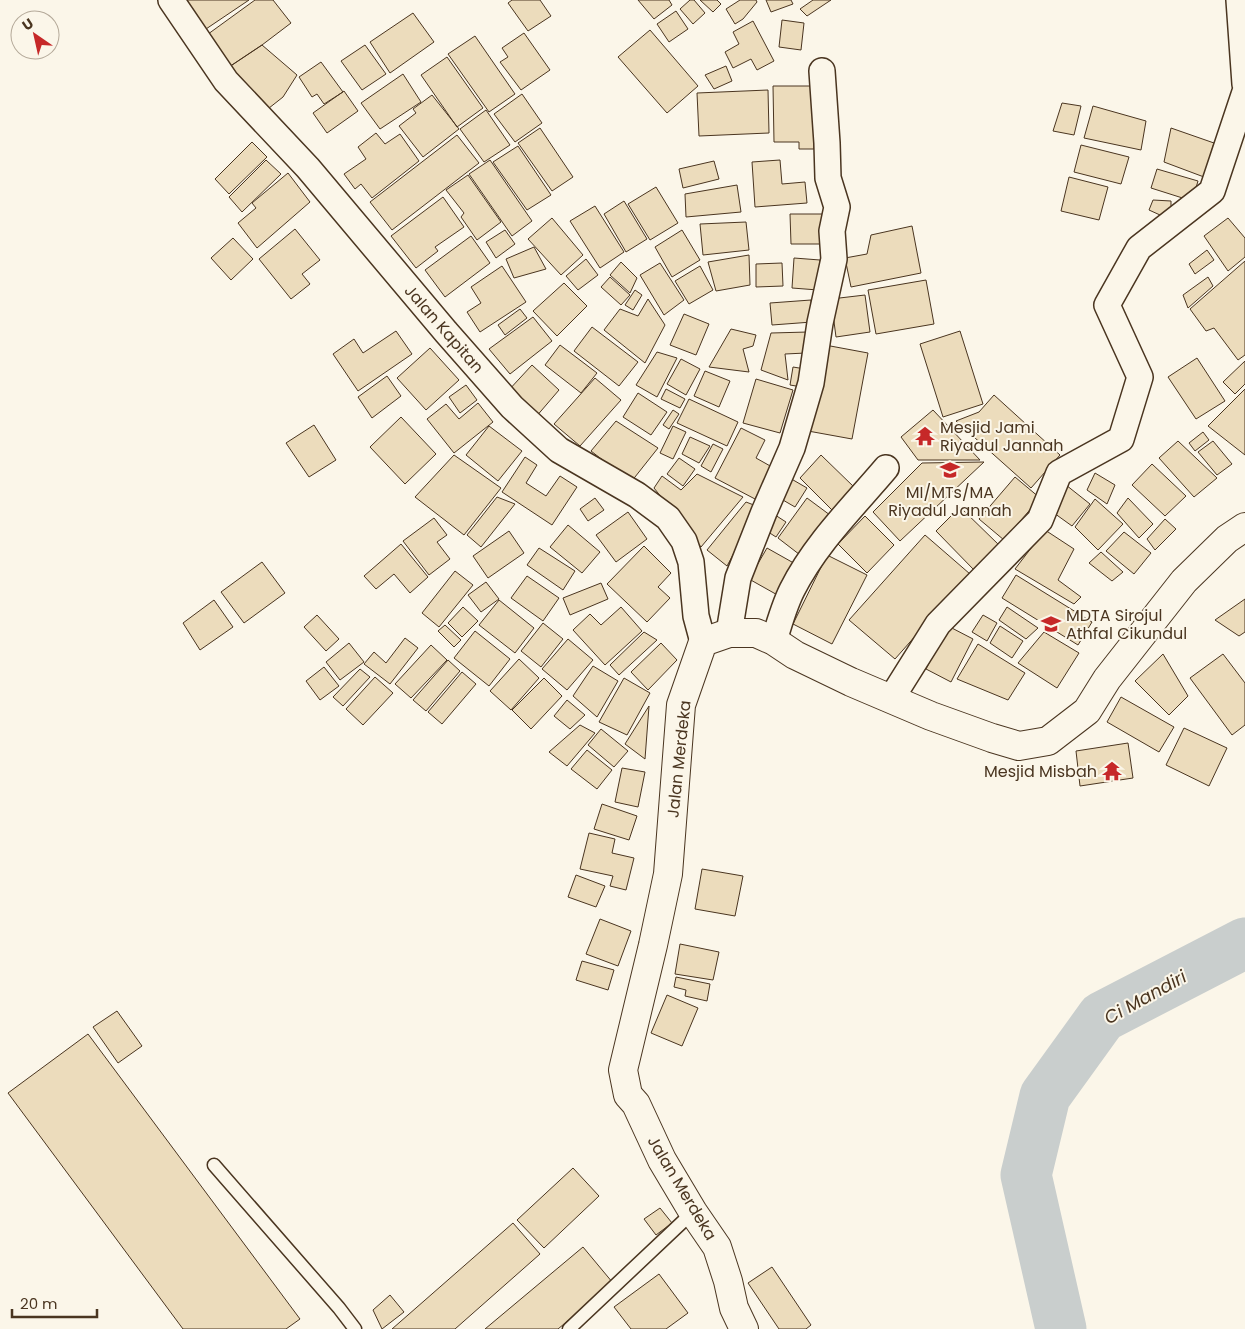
<svg xmlns="http://www.w3.org/2000/svg" width="1245" height="1329" font-family="Poppins,sans-serif">
  <style>
    .lines { fill: none; stroke-linecap: round; stroke-linejoin: round }
    .river { stroke: #c9cecd; stroke-width: 51 }
    .building { fill: #ecdcbc; stroke: #4a3520 }
    .service-casing { stroke: #4a3520; stroke-width: 15 }
    .minor-casing { stroke: #4a3520; stroke-width: 28 }
    .tertiary-casing { stroke: #4a3520; stroke-width: 30 }
    .service { stroke: #fbf6e9; stroke-width: 12 }
    .minor { stroke: #fbf6e9; stroke-width: 25 }
    .tertiary { stroke: #fbf6e9; stroke-width: 28 }
    .labels { text-anchor: middle; dominant-baseline: central; stroke-width: 4; stroke-linejoin: round; paint-order: stroke }
    .street-label { font-size: 16px; fill: #4a3520; stroke: #fbf6e9 }
    .poi-label { font-size: 16px; fill: #4a3520; stroke: #fbf6e9; text-anchor: start }
    .water-label { font-size: 18px; font-style: italic; fill: #4a3520; stroke: #fbf6e9 }
  </style>
  <rect width="100%" height="100%" fill="#fbf6e9"/>
  <g class="lines">
    <path class="river" d="M 1061,1329 L 1026,1175 L 1045,1096 L 1102,1017 L 1245,943"/>
  </g>
  <path class="building" d="M 181,0 L 249,0 L 203,31 Z
    M 255,0 L 273,0 L 291,23 L 262,45 L 226,69 L 204,37 Z
    M 512,0 L 540,0 L 551,16 L 528,31 L 508,3 Z
    M 638,0 L 669,0 L 672,5 L 654,19 Z
    M 690,0 L 694,0 L 705,13 L 693,24 L 680,9 Z
    M 700,0 L 717,0 L 721,4 L 713,12 Z
    M 740,0 L 756,0 L 757,2 L 743,19 L 735,24 L 726,9 Z
    M 766,0 L 791,0 L 793,4 L 771,12 Z
    M 813,0 L 831,0 L 807,16 L 800,9 Z
    M 676,11 L 688,29 L 669,42 L 657,24 Z
    M 413,13 L 434,42 L 390,73 L 370,42 Z
    M 782,20 L 804,23 L 801,50 L 779,47 Z
    M 753,21 L 774,61 L 757,70 L 751,59 L 733,68 L 725,52 L 739,44 L 733,32 Z
    M 650,30 L 698,86 L 667,113 L 618,57 Z
    M 524,33 L 550,70 L 521,90 L 500,62 L 508,57 L 502,48 Z
    M 475,36 L 515,94 L 489,112 L 448,54 Z
    M 262,45 L 297,75 L 283,97 L 264,112 L 226,69 Z
    M 365,45 L 386,74 L 362,90 L 341,61 Z
    M 447,57 L 483,108 L 457,127 L 421,75 Z
    M 321,62 L 343,92 L 324,104 L 317,94 L 312,97 L 299,77 Z
    M 726,66 L 732,81 L 714,89 L 705,75 Z
    M 403,74 L 421,102 L 380,129 L 361,103 Z
    M 773,86 L 813,86 L 814,149 L 799,149 L 799,142 L 774,142 Z
    M 768,90 L 769,133 L 699,136 L 697,93 Z
    M 344,91 L 358,111 L 327,133 L 313,113 Z
    M 522,94 L 542,123 L 515,142 L 494,114 Z
    M 432,95 L 459,129 L 423,157 L 399,126 L 416,113 L 413,109 Z
    M 1062,103 L 1081,106 L 1074,135 L 1053,131 Z
    M 1093,106 L 1146,121 L 1141,150 L 1084,138 Z
    M 486,110 L 510,145 L 484,162 L 460,129 Z
    M 540,128 L 573,177 L 552,191 L 518,143 Z
    M 1171,128 L 1214,143 L 1204,177 L 1164,162 Z
    M 376,133 L 385,144 L 400,134 L 419,161 L 372,198 L 361,184 L 355,189 L 344,174 L 366,159 L 358,147 Z
    M 457,135 L 479,163 L 392,230 L 370,202 Z
    M 252,142 L 267,157 L 229,194 L 215,179 Z
    M 1081,145 L 1129,157 L 1121,184 L 1074,172 Z
    M 518,146 L 551,195 L 527,210 L 493,162 Z
    M 266,160 L 281,174 L 242,212 L 229,197 Z
    M 490,160 L 532,221 L 512,236 L 469,174 Z
    M 780,160 L 782,184 L 805,182 L 807,203 L 755,207 L 752,162 Z
    M 714,161 L 719,179 L 683,188 L 679,169 Z
    M 1157,169 L 1198,181 L 1192,201 L 1151,188 Z
    M 288,173 L 310,202 L 257,248 L 238,223 L 256,208 L 252,203 Z
    M 468,175 L 501,222 L 477,240 L 461,217 L 464,213 L 446,190 Z
    M 1069,177 L 1108,187 L 1099,220 L 1061,211 Z
    M 737,185 L 741,212 L 686,217 L 685,194 Z
    M 656,187 L 678,223 L 650,240 L 628,204 Z
    M 443,197 L 464,227 L 435,247 L 438,251 L 416,268 L 391,236 Z
    M 1153,200 L 1171,201 L 1171,220 L 1149,210 Z
    M 624,201 L 647,239 L 626,252 L 604,214 Z
    M 595,206 L 624,252 L 600,268 L 570,221 Z
    M 790,214 L 824,214 L 824,244 L 791,244 Z
    M 552,218 L 583,255 L 561,275 L 528,239 Z
    M 1228,218 L 1245,238 L 1245,257 L 1228,271 L 1204,236 Z
    M 746,222 L 749,250 L 703,255 L 700,224 Z
    M 912,226 L 921,273 L 851,287 L 845,258 L 867,254 L 871,235 Z
    M 295,229 L 320,260 L 302,274 L 310,284 L 291,299 L 259,259 Z
    M 505,230 L 515,244 L 496,258 L 486,242 Z
    M 682,230 L 700,260 L 672,277 L 655,247 Z
    M 471,236 L 490,263 L 445,297 L 425,270 Z
    M 233,238 L 253,259 L 231,280 L 211,258 Z
    M 534,247 L 546,269 L 514,278 L 506,259 Z
    M 1207,250 L 1214,260 L 1195,274 L 1189,264 Z
    M 749,255 L 750,285 L 716,291 L 708,262 Z
    M 794,258 L 820,260 L 818,290 L 792,288 Z
    M 586,259 L 598,275 L 578,290 L 566,276 Z
    M 1245,261 L 1245,355 L 1238,360 L 1214,328 L 1206,331 L 1190,309 Z
    M 621,262 L 637,278 L 630,293 L 610,275 Z
    M 660,263 L 684,300 L 664,315 L 640,275 Z
    M 782,263 L 783,286 L 756,287 L 756,264 Z
    M 502,266 L 526,302 L 480,332 L 467,312 L 481,303 L 471,287 Z
    M 700,266 L 713,290 L 689,304 L 675,281 Z
    M 610,277 L 630,295 L 621,305 L 601,287 Z
    M 1208,277 L 1213,286 L 1188,308 L 1183,295 Z
    M 926,280 L 934,324 L 876,334 L 868,290 Z
    M 564,283 L 587,306 L 557,336 L 533,311 Z
    M 635,290 L 642,295 L 633,310 L 625,305 Z
    M 865,295 L 870,332 L 836,337 L 831,299 Z
    M 648,299 L 665,325 L 645,363 L 604,330 L 620,309 L 638,316 Z
    M 811,300 L 812,322 L 772,325 L 770,303 Z
    M 520,309 L 527,318 L 505,335 L 498,325 Z
    M 684,314 L 709,324 L 696,355 L 670,345 Z
    M 533,317 L 552,341 L 510,374 L 489,349 Z
    M 592,327 L 638,362 L 619,386 L 574,351 Z
    M 731,329 L 756,335 L 753,346 L 743,349 L 749,372 L 709,367 Z
    M 396,331 L 412,354 L 358,391 L 333,354 L 354,339 L 363,353 Z
    M 960,331 L 983,404 L 943,417 L 920,344 Z
    M 808,332 L 806,353 L 785,354 L 788,380 L 761,370 L 771,333 Z
    M 560,345 L 597,373 L 581,393 L 545,365 Z
    M 825,345 L 868,353 L 852,439 L 808,431 Z
    M 430,348 L 459,380 L 426,410 L 397,378 Z
    M 657,352 L 677,358 L 657,397 L 636,385 Z
    M 1197,358 L 1225,401 L 1196,419 L 1168,377 Z
    M 681,359 L 700,369 L 686,395 L 667,384 Z
    M 1245,361 L 1245,384 L 1235,394 L 1223,382 Z
    M 532,365 L 559,390 L 535,418 L 507,392 Z
    M 793,367 L 805,369 L 802,387 L 790,385 Z
    M 705,371 L 730,381 L 719,407 L 694,396 Z
    M 387,376 L 401,396 L 372,418 L 358,397 Z
    M 595,378 L 621,400 L 580,446 L 554,424 Z
    M 756,379 L 793,390 L 780,433 L 743,423 Z
    M 466,385 L 477,400 L 460,413 L 449,397 Z
    M 666,389 L 685,399 L 680,408 L 661,399 Z
    M 1245,389 L 1245,455 L 1208,426 Z
    M 638,393 L 667,412 L 651,435 L 623,417 Z
    M 994,395 L 1060,455 L 1031,488 L 956,421 L 979,412 Z
    M 689,399 L 738,422 L 727,446 L 677,423 Z
    M 478,403 L 493,422 L 454,453 L 427,419 L 446,404 L 459,419 Z
    M 673,410 L 679,414 L 669,429 L 663,425 Z
    M 933,410 L 980,460 L 918,460 L 901,437 Z
    M 401,417 L 436,454 L 405,484 L 370,447 Z
    M 616,421 L 658,448 L 631,482 L 591,451 Z
    M 314,425 L 336,460 L 309,477 L 286,443 Z
    M 489,426 L 522,451 L 498,481 L 466,455 Z
    M 673,426 L 686,432 L 673,459 L 660,453 Z
    M 741,428 L 765,440 L 756,458 L 772,467 L 755,499 L 715,478 Z
    M 1203,432 L 1209,440 L 1195,451 L 1189,443 Z
    M 690,437 L 710,446 L 699,463 L 682,454 Z
    M 1178,441 L 1217,478 L 1194,497 L 1159,458 Z
    M 1213,441 L 1232,464 L 1217,475 L 1198,452 Z
    M 713,444 L 723,449 L 711,472 L 701,466 Z
    M 454,455 L 501,488 L 464,535 L 415,497 Z
    M 821,455 L 855,488 L 833,511 L 800,478 Z
    M 525,457 L 537,465 L 526,483 L 546,496 L 560,476 L 577,487 L 552,525 L 502,492 Z
    M 679,458 L 695,469 L 683,486 L 667,474 Z
    M 984,462 L 900,541 L 873,512 L 922,463 Z
    M 1152,464 L 1186,496 L 1165,516 L 1132,485 Z
    M 1095,473 L 1115,485 L 1107,504 L 1087,490 Z
    M 697,474 L 743,497 L 701,547 L 654,488 L 662,476 L 681,490 Z
    M 788,477 L 807,488 L 795,507 L 776,496 Z
    M 1015,477 L 1040,498 L 1004,540 L 979,519 Z
    M 1066,485 L 1090,504 L 1072,526 L 1047,508 Z
    M 497,497 L 515,504 L 481,547 L 467,535 Z
    M 595,498 L 604,510 L 588,521 L 580,509 Z
    M 807,498 L 834,518 L 804,558 L 778,538 Z
    M 1128,498 L 1153,524 L 1139,538 L 1117,513 Z
    M 1095,499 L 1123,524 L 1098,550 L 1075,527 Z
    M 746,502 L 759,507 L 727,566 L 707,550 Z
    M 960,507 L 1000,546 L 975,571 L 936,531 Z
    M 628,512 L 647,539 L 616,562 L 596,535 Z
    M 772,513 L 786,522 L 776,537 L 762,528 Z
    M 865,516 L 894,545 L 867,573 L 838,544 Z
    M 434,518 L 447,535 L 437,542 L 450,559 L 429,575 L 403,541 Z
    M 1165,519 L 1176,529 L 1155,550 L 1147,539 Z
    M 568,525 L 600,552 L 582,573 L 550,547 Z
    M 1045,530 L 1074,549 L 1058,580 L 1081,597 L 1074,604 L 1015,569 Z
    M 509,531 L 524,553 L 488,578 L 473,556 Z
    M 1124,532 L 1151,553 L 1134,574 L 1106,551 Z
    M 925,535 L 970,574 L 895,659 L 849,620 Z
    M 401,544 L 428,577 L 410,593 L 394,574 L 376,589 L 364,576 Z
    M 644,546 L 671,573 L 658,587 L 670,598 L 647,622 L 607,584 Z
    M 539,548 L 575,571 L 563,590 L 527,565 Z
    M 767,548 L 799,566 L 781,597 L 749,579 Z
    M 1101,552 L 1123,572 L 1112,581 L 1089,563 Z
    M 827,555 L 867,575 L 832,644 L 793,624 Z
    M 262,562 L 285,593 L 244,623 L 221,592 Z
    M 455,571 L 473,585 L 439,627 L 422,613 Z
    M 1016,575 L 1092,622 L 1078,645 L 1002,598 Z
    M 527,576 L 559,598 L 543,621 L 511,598 Z
    M 486,582 L 499,599 L 481,612 L 468,595 Z
    M 601,583 L 608,599 L 570,615 L 563,598 Z
    M 1245,599 L 1245,632 L 1239,636 L 1215,620 Z
    M 214,600 L 233,627 L 200,650 L 183,623 Z
    M 499,600 L 534,628 L 515,653 L 479,625 Z
    M 463,607 L 478,621 L 462,637 L 448,623 Z
    M 621,607 L 642,631 L 605,665 L 573,630 L 590,614 L 601,625 Z
    M 1007,607 L 1038,628 L 1026,639 L 999,620 Z
    M 317,615 L 339,639 L 326,651 L 304,627 Z
    M 983,615 L 997,623 L 987,641 L 972,632 Z
    M 543,623 L 563,639 L 541,667 L 521,651 Z
    M 445,625 L 461,640 L 454,647 L 438,631 Z
    M 948,626 L 973,639 L 951,682 L 926,669 Z
    M 1000,626 L 1023,641 L 1012,658 L 990,643 Z
    M 475,631 L 510,659 L 489,686 L 454,658 Z
    M 644,632 L 657,640 L 619,675 L 610,665 Z
    M 1044,632 L 1079,653 L 1057,688 L 1018,663 Z
    M 405,638 L 418,648 L 390,684 L 364,664 L 374,652 L 386,663 Z
    M 568,639 L 593,660 L 567,690 L 542,669 Z
    M 349,643 L 364,662 L 340,680 L 326,662 Z
    M 661,643 L 677,660 L 648,690 L 631,672 Z
    M 978,644 L 1025,673 L 1008,700 L 957,679 Z
    M 431,645 L 447,660 L 411,698 L 395,684 Z
    M 1163,654 L 1188,696 L 1169,715 L 1135,681 Z
    M 1223,654 L 1245,683 L 1245,725 L 1232,735 L 1190,678 Z
    M 519,659 L 539,678 L 511,710 L 490,691 Z
    M 448,660 L 460,671 L 426,711 L 413,700 Z
    M 593,666 L 618,681 L 597,717 L 573,696 Z
    M 324,667 L 339,686 L 320,700 L 306,681 Z
    M 360,669 L 370,677 L 343,706 L 333,697 Z
    M 462,672 L 476,684 L 442,724 L 428,712 Z
    M 375,677 L 393,693 L 363,725 L 346,709 Z
    M 544,678 L 562,696 L 531,729 L 512,710 Z
    M 624,678 L 650,693 L 627,735 L 599,722 Z
    M 1121,697 L 1174,727 L 1159,752 L 1107,722 Z
    M 567,700 L 585,715 L 570,729 L 554,716 Z
    M 649,706 L 645,759 L 625,744 Z
    M 580,725 L 595,733 L 567,766 L 549,752 Z
    M 1184,728 L 1227,748 L 1209,786 L 1166,765 Z
    M 601,729 L 628,751 L 614,767 L 588,745 Z
    M 1128,743 L 1133,778 L 1080,786 L 1076,751 Z
    M 587,750 L 612,770 L 597,789 L 571,769 Z
    M 622,768 L 645,772 L 638,807 L 615,802 Z
    M 602,804 L 637,816 L 629,840 L 594,829 Z
    M 589,833 L 615,839 L 612,853 L 634,858 L 626,890 L 610,886 L 613,876 L 580,869 Z
    M 702,869 L 743,876 L 735,916 L 695,909 Z
    M 576,875 L 605,886 L 596,907 L 568,897 Z
    M 600,919 L 631,931 L 618,966 L 586,954 Z
    M 680,944 L 719,952 L 713,980 L 675,974 Z
    M 582,961 L 614,970 L 608,990 L 576,980 Z
    M 676,977 L 710,984 L 707,1001 L 685,996 L 686,990 L 674,987 Z
    M 667,995 L 698,1008 L 682,1046 L 651,1033 Z
    M 117,1011 L 142,1046 L 118,1063 L 93,1027 Z
    M 88,1034 L 300,1319 L 286,1329 L 183,1329 L 8,1093 Z
    M 573,1168 L 599,1196 L 544,1248 L 517,1220 Z
    M 660,1208 L 672,1223 L 656,1235 L 644,1219 Z
    M 513,1223 L 540,1254 L 455,1329 L 392,1329 Z
    M 583,1247 L 613,1283 L 558,1329 L 485,1329 Z
    M 772,1267 L 811,1325 L 806,1329 L 779,1329 L 748,1283 Z
    M 659,1274 L 688,1313 L 666,1329 L 631,1329 L 614,1307 Z
    M 390,1295 L 404,1312 L 382,1329 L 373,1310 Z"/>
  <g class="lines">
    <defs>
      <path id="service" d="M 214,1165 L 339,1308 L 355,1329
        M 569,1329 L 693,1212"/>
      <path id="minor" d="M 171,0 L 226,81 L 308,168 L 446,332 L 512,407 L 559,450 L 637,495 L 668,518 L 684,541 L 691,562 L 696,616 L 703,642
        M 1239,0 L 1245,84
        M 729,633 L 738,578 L 764,512 L 792,448 L 811,383 L 820,323 L 834,259 L 832,231 L 837,207 L 828,178 L 827,143 L 822,71
        M 774,641 C 779,624 784,606 792,590 C 815,544 853,507 886,468
        M 891,699 L 938,624 L 1040,520 L 1059,473 L 1121,439 L 1140,377 L 1107,305 L 1139,248 L 1212,191 L 1245,92"/>
      <path id="tertiary" d="M 744,1329 L 734,1308 L 728,1281 L 717,1247 L 693,1212 L 662,1160 L 636,1104 L 628,1095 L 623,1070 L 653,945 L 668,874 L 681,705 L 703,642 L 729,633 L 756,633 L 774,641 L 795,655 L 851,682 L 931,716 L 992,738 L 1019,746 L 1048,741 L 1087,711 L 1107,679 L 1184,581 L 1227,539 L 1245,527"/>
    </defs>
    <use href="#service" class="service-casing"/>
    <use href="#minor" class="minor-casing"/>
    <use href="#tertiary" class="tertiary-casing"/>
    <use href="#service" class="service"/>
    <use href="#minor" class="minor"/>
    <use href="#tertiary" class="tertiary"/>
  </g>
  <defs>
    <symbol id="temple-bare" viewBox="-9 -9 18 18"><path d="M0-6L5-2H3V0L6.5 2.5H4V6H1.5V3h-3V6H-4V2.5H-6.5L-3 0V-2H-5Z" fill="#c62828" stroke="#fbf6e9" stroke-width="2.5" paint-order="stroke"/></symbol>
    <symbol id="school-bare" viewBox="-9 -9 18 18"><path d="M0-5L7-2L0 1L-7-2ZM-4 1L0 2.5L4 1V4Q0 6-4 4Z" fill="#c62828" stroke="#fbf6e9" stroke-width="2.5" paint-order="stroke"/></symbol>
  </defs>
  <g fill-rule="evenodd">
    <use href="#temple-bare" x="911" y="422" width="28" height="28"/>
    <use href="#school-bare" x="936" y="456" width="28" height="28"/>
    <use href="#school-bare" x="1037" y="610" width="28" height="28"/>
    <use href="#temple-bare" x="1098" y="757" width="28" height="28"/>
  </g>
  <g class="labels">
    <g class="street-label">
      <text transform="translate(444 329) rotate(49)">Jalan Kapitan</text>
      <text transform="translate(679 759) rotate(-84)">Jalan Merdeka</text>
      <text transform="translate(682 1188) rotate(59)">Jalan Merdeka</text>
    </g>
    <g class="poi-label">
      <text x="940" y="427">Mesjid Jami<tspan x="940" dy="18">Riyadul Jannah</tspan></text>
      <text x="950" y="492" text-anchor="middle">MI/MTs/MA<tspan x="950" dy="18">Riyadul Jannah</tspan></text>
      <text x="1066" y="615">MDTA Sirojul<tspan x="1066" dy="18">Athfal Cikundul</tspan></text>
      <text x="1097" y="771" text-anchor="end">Mesjid Misbah</text>
    </g>
    <g class="water-label">
      <text transform="translate(1145 997) rotate(-29)">Ci Mandiri</text>
    </g>
  </g>
  <g transform="translate(35 35) rotate(326)"><circle r="24" fill="#fbf6e9" stroke="#b4a999"/>
  <path d="M0-4L9 19L0 12L-9 19Z" fill="#c62828"/>
  <text y="-8" font-size="14" font-weight="bold" text-anchor="middle" fill="#4a3520">U</text>
  </g>
  <path d="M12 1309v8h85v-8" fill="none" stroke="#4a3520" stroke-width="2.5"/>
  <text x="20" y="1309" font-size="15" fill="#4a3520" stroke="#fbf6e9" stroke-width="4" paint-order="stroke">20 m</text>
</svg>
